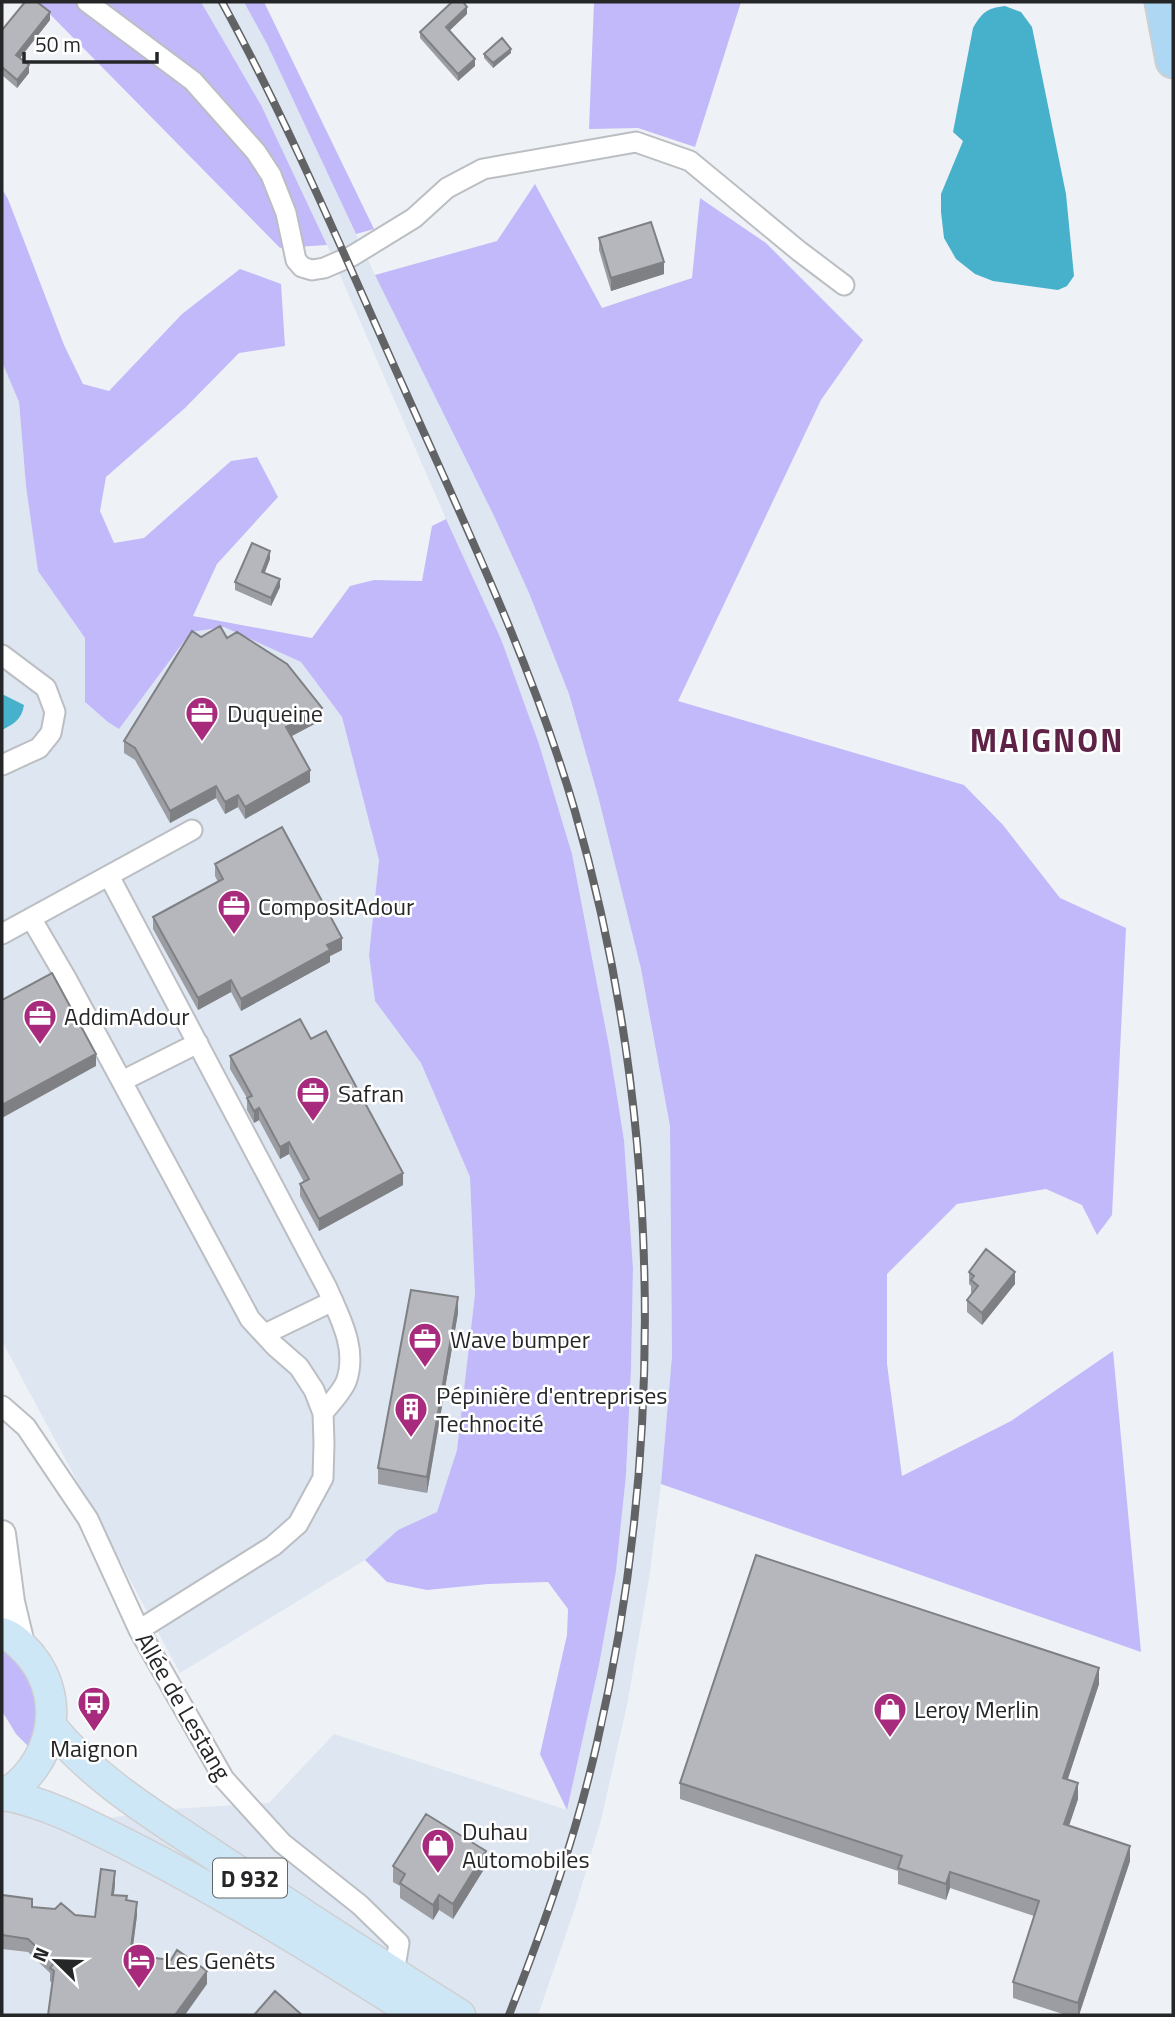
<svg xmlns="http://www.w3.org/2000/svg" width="1175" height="2017" font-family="'Titillium Web',sans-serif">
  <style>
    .built { fill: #dde6f1 }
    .green { fill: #c2b9fa }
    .water { fill: #47b1cc }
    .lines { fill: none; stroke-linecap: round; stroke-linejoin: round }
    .street-casing { stroke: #bbbec3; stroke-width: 23 }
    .secondary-casing { stroke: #bbbec3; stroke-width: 30 }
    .primary-casing { stroke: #cfcfd0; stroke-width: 33 }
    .highway-casing { stroke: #cfcfd0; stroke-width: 37 }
    .street { stroke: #fff; stroke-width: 19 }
    .secondary { stroke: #fff; stroke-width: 26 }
    .primary { stroke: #cee7f7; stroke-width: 30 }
    .highway { stroke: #add7f2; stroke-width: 33 }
    .rail-casing { stroke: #616365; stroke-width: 8 }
    .rail { stroke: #fff; stroke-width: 5; stroke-dasharray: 16; stroke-linecap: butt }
    .wall { fill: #9c9da2 }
    .shaded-wall { fill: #7f8084 }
    .building { fill: #b5b7bc; stroke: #7f8084; stroke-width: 2 }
    .labels { text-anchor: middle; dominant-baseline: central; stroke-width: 5; stroke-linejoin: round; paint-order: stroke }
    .shield { fill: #fff; stroke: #666768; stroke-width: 2 }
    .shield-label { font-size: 23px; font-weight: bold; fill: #252628 }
    .poi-label { font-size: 24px; fill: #252628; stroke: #fff; text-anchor: start }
    .street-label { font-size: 24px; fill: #252628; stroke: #fff }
    .district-label { font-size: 32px; font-weight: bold; letter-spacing: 2px; fill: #5f2247; stroke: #fff }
  </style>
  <rect width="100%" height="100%" fill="#eef2f6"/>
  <path class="built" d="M 201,2 L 244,2 L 267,44 L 375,275 L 494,516 L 529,593 L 569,694 L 598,796 L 641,969 L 670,1126 L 672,1356 L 661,1484 L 649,1579 L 627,1705 L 601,1820 L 576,1905 L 538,2015 L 500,2015 L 497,2013 L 495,2015 L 2,2015 L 2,1807 L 79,1822 L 173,1809 L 269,1803 L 334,1734 L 567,1810 L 599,1665 L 616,1571 L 626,1475 L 631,1369 L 633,1268 L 624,1140 L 609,1046 L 572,854 L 539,744 L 501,639 L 446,519 L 327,245 L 261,105 Z
    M 2,362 L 19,402 L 26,486 L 38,571 L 85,638 L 85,702 L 119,729 L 191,632 L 224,627 L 301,662 L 342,717 L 379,860 L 369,955 L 375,1001 L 421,1063 L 470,1177 L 475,1294 L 457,1450 L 437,1512 L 398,1530 L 365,1560 L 180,1673 L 2,1341 Z"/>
  <path class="green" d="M 38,2 L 201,2 L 261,105 L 327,245 L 280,248 Z
    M 244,2 L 264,2 L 374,229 L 356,234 L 267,44 Z
    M 594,2 L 741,2 L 695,147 L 638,128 L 589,129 Z
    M 535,184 L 602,308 L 692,278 L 700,198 L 766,243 L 863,340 L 821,400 L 678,701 L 964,785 L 1003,825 L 1060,898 L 1126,928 L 1112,1215 L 1097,1235 L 1082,1205 L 1046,1189 L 957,1204 L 887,1274 L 887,1364 L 902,1476 L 1011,1421 L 1113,1351 L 1141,1652 L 661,1484 L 672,1356 L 670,1126 L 641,969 L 598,796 L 569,694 L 529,593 L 494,516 L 375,275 L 497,241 Z
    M 2,189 L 8,199 L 64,345 L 83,384 L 109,391 L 182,314 L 240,269 L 281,284 L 285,346 L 239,353 L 185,408 L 106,477 L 100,511 L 114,543 L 144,538 L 231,461 L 257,457 L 278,497 L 217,564 L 193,616 L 312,638 L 350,586 L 374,580 L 422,581 L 432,526 L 446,519 L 501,639 L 539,744 L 572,854 L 609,1046 L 624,1140 L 633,1268 L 631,1369 L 626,1475 L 616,1571 L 599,1665 L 567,1810 L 540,1754 L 567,1635 L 568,1609 L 548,1582 L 488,1584 L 427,1590 L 387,1582 L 365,1560 L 398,1530 L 437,1512 L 457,1450 L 475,1294 L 470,1177 L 421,1063 L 375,1001 L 369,955 L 379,860 L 342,717 L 301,662 L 224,627 L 191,632 L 119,729 L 108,722 L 85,702 L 85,638 L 38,571 L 26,486 L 19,402 L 2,362 Z
    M 2,1650 C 37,1674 42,1711 31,1749 L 16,1734 L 2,1711 Z"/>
  <path class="water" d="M 1005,6 L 1021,12 L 1032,27 L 1066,194 L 1074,276 L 1067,286 L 1058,290 L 993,281 L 975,274 L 956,259 L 944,238 L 941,212 L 941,194 L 963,141 L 953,132 L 973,28 C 982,13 986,8 1005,6 Z
    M 2,694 L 24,705 C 22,719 14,724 2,730 Z"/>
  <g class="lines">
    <defs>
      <path id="street" d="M 87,2 L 193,81 L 256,152 L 271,175 L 286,213 L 296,260 L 302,267 L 312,270 L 324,268 L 352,256 L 414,218 L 447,188 L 483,169 L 636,142 L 690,161 L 799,251 L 844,285
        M 2,655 L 46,688 L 55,712 L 51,733 L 39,748 L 2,765
        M 109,876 L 327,1288 C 340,1318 358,1349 346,1382 C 341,1393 330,1404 323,1413 L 324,1443 L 323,1478 L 298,1524 L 273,1546 L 139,1630
        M 31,918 L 66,978 L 250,1319 L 275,1346 L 299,1367 L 314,1390 L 323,1413
        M 2,934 L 192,830
        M 122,1081 L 198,1043
        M 265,1334 L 333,1301
        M 2,1406 L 26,1427 L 88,1519 L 139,1630 L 224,1779 L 282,1843 L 360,1905 L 399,1943 L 394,1973"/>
      <path id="secondary" d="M 2,1534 L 11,1602 L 21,1644"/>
      <path id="primary" d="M 2,1633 C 14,1637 22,1646 31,1656 C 68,1702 52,1767 2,1796
        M 51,1726 C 96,1782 159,1818 218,1858 C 298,1911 379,1964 460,2015
        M 5,1795 C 51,1804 90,1826 132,1847 C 230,1897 325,1956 417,2015"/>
      <path id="highway" d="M 1162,2 L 1173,61"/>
    </defs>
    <use href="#street" class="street-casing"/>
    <use href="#secondary" class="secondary-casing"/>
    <use href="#primary" class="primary-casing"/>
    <use href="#highway" class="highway-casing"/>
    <use href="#street" class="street"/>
    <use href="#secondary" class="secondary"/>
    <use href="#primary" class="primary"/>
    <use href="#highway" class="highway"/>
    <defs>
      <path id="rail" d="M 222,2 C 290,126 345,257 403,386 C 465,525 531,662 574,808 C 661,1107 667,1440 597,1743 C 576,1836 544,1926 509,2015"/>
    </defs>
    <use href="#rail" class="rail-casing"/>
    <use href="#rail" class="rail"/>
  </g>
  <path class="wall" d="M 467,14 L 449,31 L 475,66 L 458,81 L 420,38 L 420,32 Z
    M 50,20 L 20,58 L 29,73 L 17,88 L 2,75 L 2,30 Z
    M 511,53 L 493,68 L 484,58 L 484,54 Z
    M 599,238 L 664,274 L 611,291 L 599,250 Z
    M 270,559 L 264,573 L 280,587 L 271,606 L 235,590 L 235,582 Z
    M 201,637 L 322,720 L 292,736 L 310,782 L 245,819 L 238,807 L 225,814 L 216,798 L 170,823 L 135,760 L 124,753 L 124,741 Z
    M 215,864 L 342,950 L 330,956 L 330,962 L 241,1011 L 231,992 L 198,1010 L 153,929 L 153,917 L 218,882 L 215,876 Z
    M 311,1039 L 403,1185 L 319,1231 L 300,1196 L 300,1184 L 304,1182 L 289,1154 L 280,1159 L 259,1120 L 254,1123 L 247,1110 L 247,1098 L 230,1069 L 230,1056 Z
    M 969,1272 L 1015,1284 L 982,1325 L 967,1312 L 967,1300 L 972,1293 L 971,1293 L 971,1286 L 969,1284 Z
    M 458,1313 L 427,1493 L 378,1484 L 378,1468 Z
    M 1099,1684 L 1067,1780 L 1078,1799 L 1069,1826 L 1130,1861 L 1079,2015 L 1066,2015 L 1013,1998 L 1013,1982 L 1034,1916 L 950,1888 L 946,1900 L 898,1884 L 898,1871 L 680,1799 L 680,1783 Z
    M 393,1866 L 486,1866 L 453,1919 L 439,1910 L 433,1920 L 400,1898 L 400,1886 L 393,1882 Z
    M 115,1884 L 114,1895 L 127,1900 L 137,1915 L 132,1955 L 207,1984 L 52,1983 L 50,1981 L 50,1973 L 28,1952 L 2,1949 L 2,1895 L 32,1907 L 75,1915 L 95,1917 Z"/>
  <path class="shaded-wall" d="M 467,7 L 467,14 L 446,34 L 446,27 Z
    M 50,12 L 50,20 L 16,63 L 16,55 Z
    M 511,49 L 511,53 L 493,68 L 493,63 Z
    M 475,59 L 475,66 L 458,81 L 458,74 Z
    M 29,65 L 29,73 L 17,88 L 17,80 Z
    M 664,262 L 664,274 L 611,291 L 611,278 Z
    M 270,551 L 270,559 L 262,580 L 262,572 Z
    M 280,579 L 280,587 L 271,606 L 271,598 Z
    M 322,708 L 322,720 L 286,739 L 286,727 Z
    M 310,770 L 310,782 L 245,819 L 245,807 Z
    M 216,786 L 216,798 L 170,823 L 170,811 Z
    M 238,795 L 238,807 L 225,814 L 225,802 Z
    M 342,938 L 342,950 L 330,956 L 330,962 L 241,1011 L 241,999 L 327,945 Z
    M 231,980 L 231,992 L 198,1010 L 198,998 Z
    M 96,1054 L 96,1066 L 2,1118 L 2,1105 Z
    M 259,1108 L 259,1120 L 254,1123 L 254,1111 Z
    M 289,1142 L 289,1154 L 280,1159 L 280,1147 Z
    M 403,1173 L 403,1185 L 319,1231 L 319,1219 Z
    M 1015,1272 L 1015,1284 L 982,1325 L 982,1313 Z
    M 458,1297 L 458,1313 L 427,1493 L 427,1477 Z
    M 1099,1668 L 1099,1684 L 1063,1794 L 1063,1778 Z
    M 1078,1783 L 1078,1799 L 1064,1840 L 1064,1824 Z
    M 1130,1846 L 1130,1861 L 1079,2015 L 1078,2015 L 1078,2003 Z
    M 486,1851 L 486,1866 L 453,1919 L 453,1904 Z
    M 115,1871 L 115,1884 L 112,1908 L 112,1895 Z
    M 950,1872 L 950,1888 L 946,1900 L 946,1884 Z
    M 439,1895 L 439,1910 L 433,1920 L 433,1905 Z
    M 137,1902 L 137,1915 L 130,1968 L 130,1955 Z
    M 207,1971 L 207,1984 L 185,2015 L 175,2015 Z"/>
  <path class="building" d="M 25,2 L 37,2 L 50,12 L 16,55 L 29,65 L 17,80 L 2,67 L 2,30 Z
    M 452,2 L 463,2 L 467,7 L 446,27 L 475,59 L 458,74 L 420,32 Z
    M 502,38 L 511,49 L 493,63 L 484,54 Z
    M 651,222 L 664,262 L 611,278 L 599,238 Z
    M 252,543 L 270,551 L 262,572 L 280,579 L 271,598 L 235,582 Z
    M 220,626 L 227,638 L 237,632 L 287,664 L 322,708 L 286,727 L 310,770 L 245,807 L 238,795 L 225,802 L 216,786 L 170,811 L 135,748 L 124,741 L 192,631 L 201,637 Z
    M 282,827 L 342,938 L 327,945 L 330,950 L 241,999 L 231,980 L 198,998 L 153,917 L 223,879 L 215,864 Z
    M 52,973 L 96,1054 L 2,1105 L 2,1000 Z
    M 300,1019 L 311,1039 L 326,1031 L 403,1173 L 319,1219 L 300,1184 L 309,1179 L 289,1142 L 280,1147 L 259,1108 L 254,1111 L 247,1098 L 252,1096 L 230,1056 Z
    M 986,1249 L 1015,1272 L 982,1313 L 967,1300 L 978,1286 L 971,1280 L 974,1276 L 969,1272 Z
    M 411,1290 L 458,1297 L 427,1477 L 378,1468 Z
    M 756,1555 L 1099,1668 L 1063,1778 L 1078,1783 L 1064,1824 L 1130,1846 L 1078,2003 L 1013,1982 L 1039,1901 L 950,1872 L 946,1884 L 898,1868 L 902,1856 L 680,1783 Z
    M 426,1814 L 486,1851 L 453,1904 L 439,1895 L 433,1905 L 400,1883 L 405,1874 L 393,1866 Z
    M 101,1869 L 115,1871 L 112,1895 L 127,1896 L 126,1900 L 137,1902 L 130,1955 L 171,1960 L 177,1950 L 207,1971 L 175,2015 L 48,2015 L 54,1971 L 50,1968 L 54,1963 L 28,1939 L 2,1935 L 2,1895 L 32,1899 L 32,1907 L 55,1909 L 61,1903 L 75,1915 L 95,1917 Z
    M 275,1991 L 302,2015 L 254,2015 Z"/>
  <defs>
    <symbol id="office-pin" viewBox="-11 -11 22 30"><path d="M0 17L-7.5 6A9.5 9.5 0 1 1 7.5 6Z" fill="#a82a7c" stroke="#fff"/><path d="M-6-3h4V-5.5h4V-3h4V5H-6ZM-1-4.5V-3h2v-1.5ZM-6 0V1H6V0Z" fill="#fff"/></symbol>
    <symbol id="building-pin" viewBox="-11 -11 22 30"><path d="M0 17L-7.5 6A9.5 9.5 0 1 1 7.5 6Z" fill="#a82a7c" stroke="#fff"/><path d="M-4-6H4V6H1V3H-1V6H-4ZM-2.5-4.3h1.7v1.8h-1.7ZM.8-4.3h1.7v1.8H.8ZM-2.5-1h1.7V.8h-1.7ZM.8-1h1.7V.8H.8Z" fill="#fff"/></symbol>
    <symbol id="bus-pin" viewBox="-11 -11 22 30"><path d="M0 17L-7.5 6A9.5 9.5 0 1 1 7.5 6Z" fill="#a82a7c" stroke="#fff"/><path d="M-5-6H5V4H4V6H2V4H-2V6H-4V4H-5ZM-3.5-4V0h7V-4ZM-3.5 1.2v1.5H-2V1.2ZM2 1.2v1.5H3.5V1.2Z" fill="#fff"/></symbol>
    <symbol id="shop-pin" viewBox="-11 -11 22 30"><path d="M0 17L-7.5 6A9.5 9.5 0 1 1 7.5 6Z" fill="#a82a7c" stroke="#fff"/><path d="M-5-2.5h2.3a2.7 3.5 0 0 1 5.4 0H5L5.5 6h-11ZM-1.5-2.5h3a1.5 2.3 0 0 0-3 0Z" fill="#fff"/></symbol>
    <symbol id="hotel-pin" viewBox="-11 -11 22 30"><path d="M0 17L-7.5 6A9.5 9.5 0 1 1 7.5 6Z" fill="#a82a7c" stroke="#fff"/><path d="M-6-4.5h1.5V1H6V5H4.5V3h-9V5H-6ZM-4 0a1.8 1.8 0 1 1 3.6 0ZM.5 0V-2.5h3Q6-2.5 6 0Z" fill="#fff"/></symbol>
  </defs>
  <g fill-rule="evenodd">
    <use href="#office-pin" x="183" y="694" width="38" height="52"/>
    <use href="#office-pin" x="215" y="887" width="38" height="52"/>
    <use href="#office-pin" x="21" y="997" width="38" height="52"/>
    <use href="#office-pin" x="294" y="1074" width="38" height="52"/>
    <use href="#office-pin" x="406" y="1320" width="38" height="52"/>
    <use href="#building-pin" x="392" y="1390" width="38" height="52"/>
    <use href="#bus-pin" x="75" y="1684" width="38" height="52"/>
    <use href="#shop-pin" x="871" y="1690" width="38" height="52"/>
    <use href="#shop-pin" x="419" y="1826" width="38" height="52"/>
    <use href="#hotel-pin" x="120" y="1941" width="38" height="52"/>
  </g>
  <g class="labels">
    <rect class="shield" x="213" y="1858.5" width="74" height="39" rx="5"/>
    <g class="shield-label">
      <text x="250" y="1878">D 932</text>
    </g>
    <g class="poi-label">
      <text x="227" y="713">Duqueine</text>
      <text x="258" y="906">CompositAdour</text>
      <text x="64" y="1016">AddimAdour</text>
      <text x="338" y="1093">Safran</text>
      <text x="450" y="1339">Wave bumper</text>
      <text x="436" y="1395">Pépinière d'entreprises<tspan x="436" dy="28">Technocité</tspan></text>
      <text x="914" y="1709">Leroy Merlin</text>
      <text x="94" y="1748" text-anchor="middle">Maignon</text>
      <text x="462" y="1831">Duhau<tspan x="462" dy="28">Automobiles</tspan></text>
      <text x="164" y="1960">Les Genêts</text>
    </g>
    <g class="street-label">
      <text transform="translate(184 1706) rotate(60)">Allée de Lestang</text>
    </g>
    <g class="district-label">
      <text x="1047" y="740">MAIGNON</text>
    </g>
  </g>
  <rect width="1175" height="2017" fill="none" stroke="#252628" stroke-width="7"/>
  <g transform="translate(56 1961) rotate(293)" stroke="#ffffff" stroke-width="5" paint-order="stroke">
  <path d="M0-5L12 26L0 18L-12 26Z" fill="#252628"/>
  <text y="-10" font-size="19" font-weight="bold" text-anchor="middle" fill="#252628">N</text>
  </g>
  <path d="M24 52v10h133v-10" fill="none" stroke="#252628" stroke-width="3.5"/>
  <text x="35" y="52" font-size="21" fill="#252628" stroke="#ffffff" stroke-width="5" paint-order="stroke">50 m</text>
</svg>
